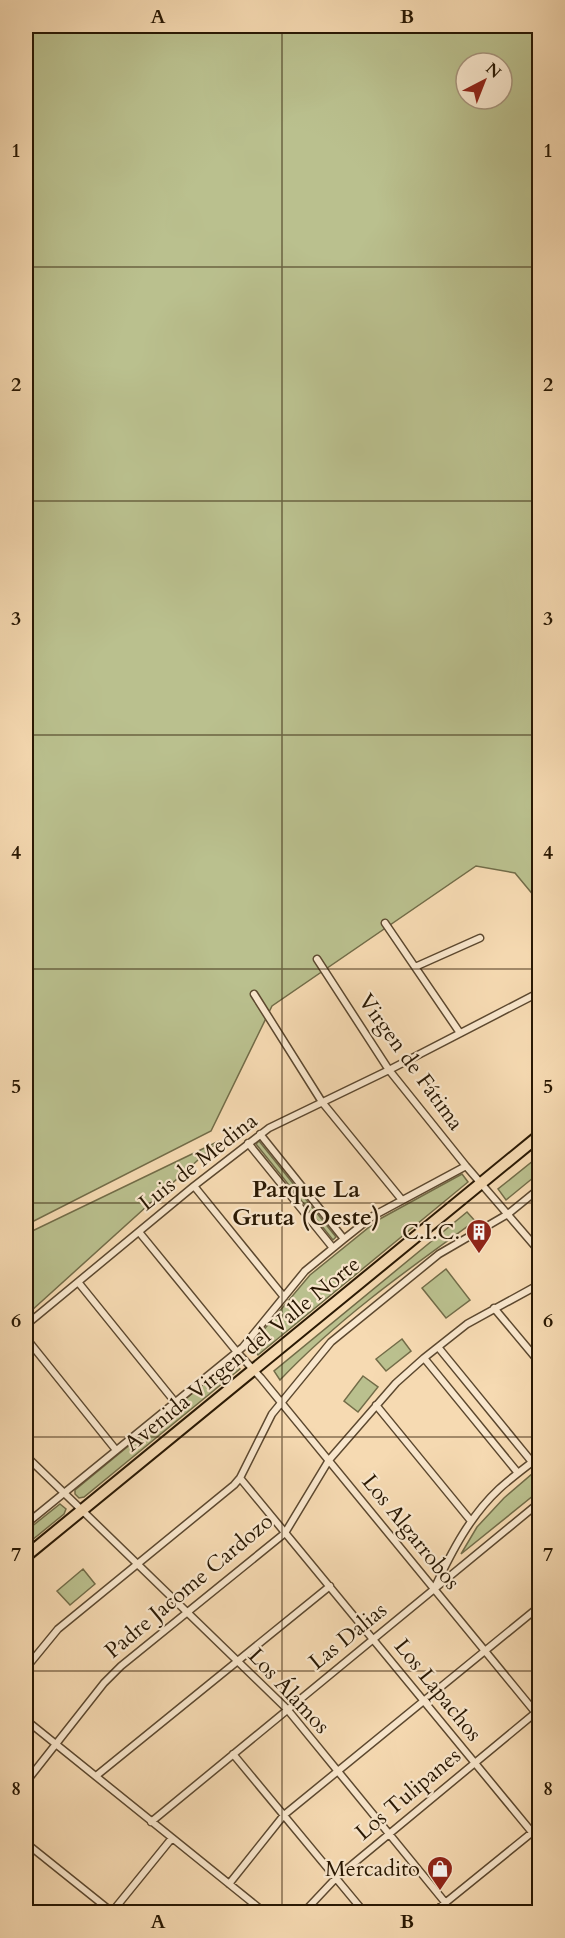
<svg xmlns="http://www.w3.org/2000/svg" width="565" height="1938" font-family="Cardo,serif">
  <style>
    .green { fill: #bac08e; stroke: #726c48; stroke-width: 1.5; fill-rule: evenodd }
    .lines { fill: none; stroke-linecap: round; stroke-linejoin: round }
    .street-casing { stroke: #5c482f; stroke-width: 9 }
    .primary-casing { stroke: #291803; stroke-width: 14 }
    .street { stroke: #f9e7cd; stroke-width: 6 }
    .primary { stroke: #f6dab2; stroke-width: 10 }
    .grid { fill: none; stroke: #291803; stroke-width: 1.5; stroke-opacity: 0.55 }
    .labels { text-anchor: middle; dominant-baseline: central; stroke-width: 4.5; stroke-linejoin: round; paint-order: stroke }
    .street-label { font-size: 22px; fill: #291803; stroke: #f9e7cd }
    .poi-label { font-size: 22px; fill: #291803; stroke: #f9e7cd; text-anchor: end }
    .neighbourhood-label { font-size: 24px; font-weight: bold; fill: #291803; stroke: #f9e7cd }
    .neatline { fill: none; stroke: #291803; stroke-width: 2 }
    .grid-label { font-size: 20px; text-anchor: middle; font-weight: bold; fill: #291803 }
  </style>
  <rect width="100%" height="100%" fill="#f6dab2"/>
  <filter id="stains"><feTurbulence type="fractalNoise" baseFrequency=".00333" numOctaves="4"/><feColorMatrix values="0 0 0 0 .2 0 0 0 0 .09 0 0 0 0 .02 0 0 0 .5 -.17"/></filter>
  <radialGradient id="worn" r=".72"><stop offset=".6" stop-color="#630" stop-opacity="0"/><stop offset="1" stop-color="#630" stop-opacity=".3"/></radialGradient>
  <path class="green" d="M 26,26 L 539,26 L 539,902 L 515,873 L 476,866 L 272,1006 L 211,1131 L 26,1225 ZM 466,63 L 502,63 L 502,99 L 466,99 Z
    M 219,1141 L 31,1311 L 26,1306 L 26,1234 Z
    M 259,1141 L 336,1237 L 333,1240 L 256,1144 Z
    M 539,1156 L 539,1173 L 506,1200 L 498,1189 Z
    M 462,1174 L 468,1182 L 258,1355 L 251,1345 L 310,1275 L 378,1220 Z
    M 467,1212 L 475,1221 C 407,1270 338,1319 280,1380 L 274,1371 Z
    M 446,1269 L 470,1300 L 446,1318 L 422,1288 Z
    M 402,1339 L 411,1351 L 386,1371 L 376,1359 Z
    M 233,1360 L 240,1369 L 84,1497 L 79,1498 L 75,1494 L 75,1490 Z
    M 363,1376 L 378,1387 L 358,1412 L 344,1401 Z
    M 539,1468 L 539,1491 L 461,1554 L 477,1527 L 504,1498 Z
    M 60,1504 L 66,1509 L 64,1514 L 26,1545 L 26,1531 Z
    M 83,1569 L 95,1584 L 70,1605 L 57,1591 Z"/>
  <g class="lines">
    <defs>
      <path id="street" d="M 385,923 L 460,1033
        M 317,959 L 389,1070 L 466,1166 L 540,1252
        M 415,967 L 480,938
        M 254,994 L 322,1102 L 402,1200
        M 260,1134 L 344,1239
        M 248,1143 L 333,1248
        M 194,1186 L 284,1297
        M 139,1232 L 237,1352 L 261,1378 L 540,1718
        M 78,1282 L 175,1402
        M 494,1308 L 540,1363
        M 26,1325 L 194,1186 L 269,1128 L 389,1070 L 540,992
        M 26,1338 L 116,1450
        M 438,1347 L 532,1462
        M 424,1358 L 518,1473
        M 376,1405 L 471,1521
        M 26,1456 L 287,1709 L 453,1912
        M 240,1478 L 540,1842
        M 26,1524 L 243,1347 L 305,1271 L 344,1239 L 373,1216 L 466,1166
        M 435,1587 C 452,1551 470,1516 499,1489 C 512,1477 526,1467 540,1456
        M 26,1668 L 58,1629 L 234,1485 L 240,1478 L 272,1414 L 331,1342 L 439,1254 L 508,1214 L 540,1188
        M 26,1720 L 264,1912
        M 233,1754 L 364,1912
        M 96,1776 L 330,1586
        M 26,1782 L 104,1683 L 121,1666 L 285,1533 L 329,1460 L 396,1383 L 424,1358 L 467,1324 L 540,1284
        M 151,1822 L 540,1502
        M 26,1843 L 112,1912 L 172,1838
        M 229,1884 L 284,1815 L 540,1606
        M 304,1912 L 336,1878 L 540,1709
        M 434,1912 L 540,1826"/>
      <path id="primary" d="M 26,1556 L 540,1135"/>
    </defs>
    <use href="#street" class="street-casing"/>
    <use href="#primary" class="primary-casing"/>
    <use href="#street" class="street"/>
    <use href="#primary" class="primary"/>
  </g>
  <path class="grid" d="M 282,26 L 282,1912M 26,267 L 540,267M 26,501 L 540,501M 26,735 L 540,735M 26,969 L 540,969M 26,1203 L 540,1203M 26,1437 L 540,1437M 26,1671 L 540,1671"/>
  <defs>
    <symbol id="building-pin" viewBox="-11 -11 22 30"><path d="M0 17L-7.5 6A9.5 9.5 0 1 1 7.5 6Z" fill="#8f2418" stroke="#f9e7cd"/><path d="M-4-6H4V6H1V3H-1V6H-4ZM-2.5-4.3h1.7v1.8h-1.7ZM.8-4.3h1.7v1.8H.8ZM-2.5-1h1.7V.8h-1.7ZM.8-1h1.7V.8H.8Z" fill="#fff"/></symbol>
    <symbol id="shop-pin" viewBox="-11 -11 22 30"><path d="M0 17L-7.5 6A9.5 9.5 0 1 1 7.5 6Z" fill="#8f2418" stroke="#f9e7cd"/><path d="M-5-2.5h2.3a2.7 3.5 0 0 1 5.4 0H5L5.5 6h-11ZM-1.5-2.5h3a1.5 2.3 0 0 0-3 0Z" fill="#fff"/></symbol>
  </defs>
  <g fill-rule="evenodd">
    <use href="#building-pin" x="464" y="1217" width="30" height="40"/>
    <use href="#shop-pin" x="425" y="1854" width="30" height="40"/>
  </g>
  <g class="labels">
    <g class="street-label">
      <text transform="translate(411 1062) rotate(54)">Virgen de Fátima</text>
      <text transform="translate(198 1162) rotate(-38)">Luis de Medina</text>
      <text transform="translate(242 1354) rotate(-39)">Avenida Virgen del Valle Norte</text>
      <text transform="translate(411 1532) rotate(51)">Los Algarrobos</text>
      <text transform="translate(189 1586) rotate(-40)">Padre Jacome Cardozo</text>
      <text transform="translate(348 1636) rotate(-39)">Las Dalias</text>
      <text transform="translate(438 1690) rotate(51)">Los Lapachos</text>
      <text transform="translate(289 1691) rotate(47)">Los Álamos</text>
      <text transform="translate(408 1794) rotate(-40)">Los Tulipanes</text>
    </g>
    <g class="poi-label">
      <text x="460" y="1232">C.I.C.</text>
      <text x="420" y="1869">Mercadito</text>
    </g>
    <g class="neighbourhood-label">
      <text x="306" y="1189">Parque La<tspan x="306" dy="28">Gruta (Oeste)</tspan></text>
    </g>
  </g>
  <rect width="565" height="1938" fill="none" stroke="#f6dab2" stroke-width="66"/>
  <g transform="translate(484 81) rotate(42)"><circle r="28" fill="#f9e7cd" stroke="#a6947c" stroke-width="1.5"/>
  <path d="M0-4.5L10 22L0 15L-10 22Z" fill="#8f2418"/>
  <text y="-9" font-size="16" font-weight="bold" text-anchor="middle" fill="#291803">N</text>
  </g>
  <rect x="33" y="33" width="499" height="1872" class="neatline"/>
  <g class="grid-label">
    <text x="158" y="23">A</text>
    <text x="407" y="23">B</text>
    <text x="16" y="157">1</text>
    <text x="548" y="157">1</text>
    <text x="16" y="391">2</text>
    <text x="548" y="391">2</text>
    <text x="16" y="625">3</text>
    <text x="548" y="625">3</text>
    <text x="16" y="859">4</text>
    <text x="548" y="859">4</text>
    <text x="16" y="1093">5</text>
    <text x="548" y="1093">5</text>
    <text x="16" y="1327">6</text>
    <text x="548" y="1327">6</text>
    <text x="16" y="1561">7</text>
    <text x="548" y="1561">7</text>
    <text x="16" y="1795">8</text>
    <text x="548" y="1795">8</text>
    <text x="158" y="1928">A</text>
    <text x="407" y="1928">B</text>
  </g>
  <rect width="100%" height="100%" filter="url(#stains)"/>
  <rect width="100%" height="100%" fill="url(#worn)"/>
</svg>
